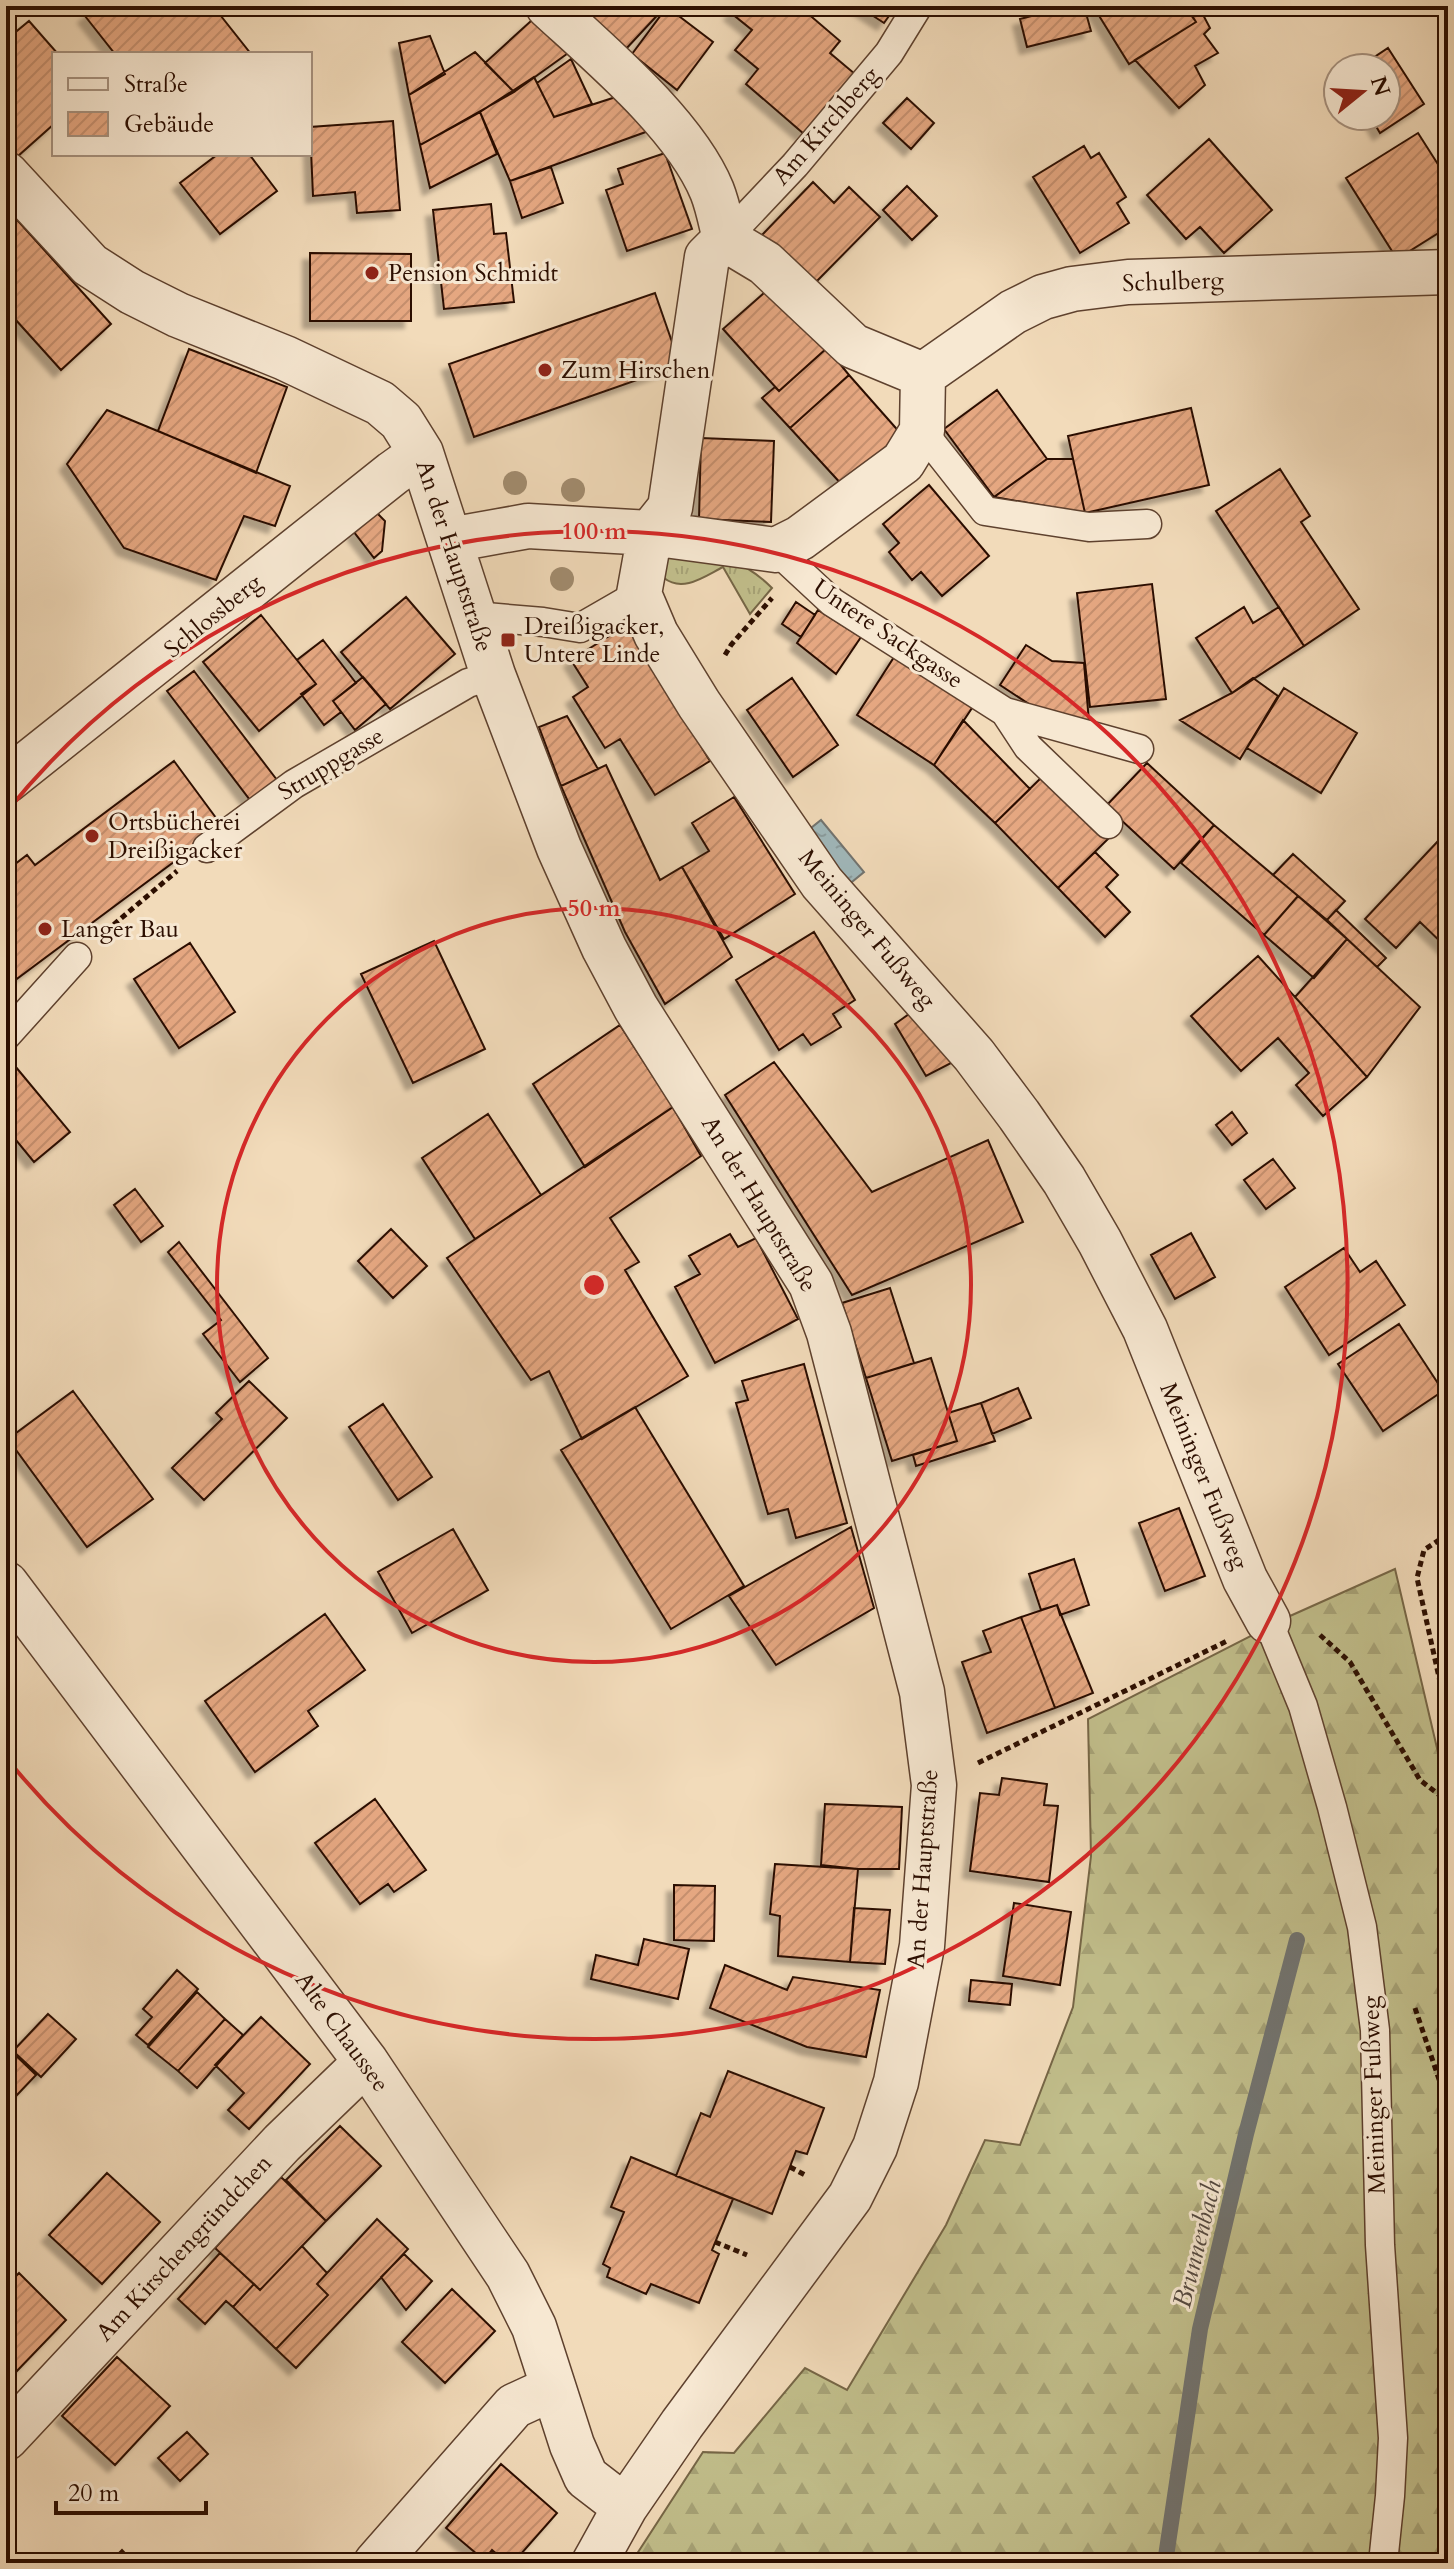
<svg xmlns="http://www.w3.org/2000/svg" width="1454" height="2569" font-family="Cardo,serif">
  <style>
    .grass { fill: url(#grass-tufts); stroke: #766646; stroke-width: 2 }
    .forest { fill: url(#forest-firs); stroke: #766646; stroke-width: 2 }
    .water { fill: url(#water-ripples); stroke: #727470; stroke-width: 2 }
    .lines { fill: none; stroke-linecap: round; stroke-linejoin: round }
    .stream { stroke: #727470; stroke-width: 16 }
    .building { fill: url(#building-hatch); stroke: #2c0e00; stroke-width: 2; filter: url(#shadow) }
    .lane-casing { stroke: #5e412e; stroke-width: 31 }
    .street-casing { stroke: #5e412e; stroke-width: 47 }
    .path { stroke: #2c0e00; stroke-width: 5; stroke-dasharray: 6 4; stroke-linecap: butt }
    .lane { stroke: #f7e8d2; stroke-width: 28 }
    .street { stroke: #f7e8d2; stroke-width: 44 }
    .tree { fill: #a28c6f }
    .ring { fill: none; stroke: #d62828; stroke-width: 4 }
    .poi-dot { fill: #8f2418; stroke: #f7e8d2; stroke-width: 3 }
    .labels { text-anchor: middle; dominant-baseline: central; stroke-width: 6; stroke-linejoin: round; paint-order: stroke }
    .street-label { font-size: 24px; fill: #2c0e00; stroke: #f7e8d2 }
    .poi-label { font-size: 24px; fill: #2c0e00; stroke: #f7e8d2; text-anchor: start }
    .water-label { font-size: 26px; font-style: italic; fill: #554a41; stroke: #f7e8d2 }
    .centre { fill: #d62828; stroke: #f7e8d2; stroke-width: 4 }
    .ring-label { font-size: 24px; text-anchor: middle; font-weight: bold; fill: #d62828; stroke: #f7e8d2; stroke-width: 6; stroke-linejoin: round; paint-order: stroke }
  </style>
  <defs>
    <pattern id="grass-tufts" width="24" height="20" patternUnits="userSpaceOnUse" patternTransform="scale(2)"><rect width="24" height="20" fill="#c1be8b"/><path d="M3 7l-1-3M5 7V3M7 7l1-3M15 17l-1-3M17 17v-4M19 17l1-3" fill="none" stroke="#a6a276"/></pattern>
    <pattern id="forest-firs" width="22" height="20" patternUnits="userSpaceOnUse" patternTransform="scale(2)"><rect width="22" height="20" fill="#c1be8b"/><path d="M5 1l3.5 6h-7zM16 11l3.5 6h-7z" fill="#a6a276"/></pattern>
    <pattern id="water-ripples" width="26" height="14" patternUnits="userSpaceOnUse" patternTransform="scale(2)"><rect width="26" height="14" fill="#a0b8bb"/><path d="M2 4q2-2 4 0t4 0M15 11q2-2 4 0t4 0" fill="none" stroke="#8a9d9f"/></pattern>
    <pattern id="building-hatch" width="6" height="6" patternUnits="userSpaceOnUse" patternTransform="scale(2)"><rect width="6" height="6" fill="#e5a781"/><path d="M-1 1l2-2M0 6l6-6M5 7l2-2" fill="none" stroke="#c58f6e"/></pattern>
    <filter id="shadow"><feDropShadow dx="-7" dy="7" stdDeviation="2" flood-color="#0004"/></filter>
  </defs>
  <rect width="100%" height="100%" fill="#f2dbba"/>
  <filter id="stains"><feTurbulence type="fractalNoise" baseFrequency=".0025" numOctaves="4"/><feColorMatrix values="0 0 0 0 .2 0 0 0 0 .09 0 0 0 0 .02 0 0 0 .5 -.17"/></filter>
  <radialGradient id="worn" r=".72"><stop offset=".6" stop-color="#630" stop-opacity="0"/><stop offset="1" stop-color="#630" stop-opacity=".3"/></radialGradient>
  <path class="grass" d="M 667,556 C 714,559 736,552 772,588 L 750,614 L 723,567 C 705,576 683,593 664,578 Z"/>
  <path class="forest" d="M 1395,1569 L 1448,1795 L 1448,2563 L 631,2563 L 703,2452 L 734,2453 L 805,2368 L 847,2390 L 946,2225 L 985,2140 L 1020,2145 L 1073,2007 L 1091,1856 L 1088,1719 L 1290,1616 Z"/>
  <path class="water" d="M 821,820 L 864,872 L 847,886 L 806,832 Z"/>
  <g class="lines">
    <path class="stream" d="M 1165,2563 L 1200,2329 L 1246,2134 L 1297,1940"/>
  </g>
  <path class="building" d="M 98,6 L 213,6 L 251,54 L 115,54 L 85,16 Z
    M 573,6 L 666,6 L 624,51 Z
    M 737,6 L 799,6 L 840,41 L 830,53 L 855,74 L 804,134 L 746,84 L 758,69 L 735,50 L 752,30 L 731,13 Z
    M 858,6 L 896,6 L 884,23 Z
    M 1070,6 L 1084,6 L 1091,31 L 1027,47 L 1020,19 Z
    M 1093,6 L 1186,6 L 1196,22 L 1129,64 Z
    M 667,7 L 713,42 L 677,90 L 632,54 Z
    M 1200,9 L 1210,28 L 1204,34 L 1218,53 L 1195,66 L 1205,85 L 1179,108 L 1135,60 L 1196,22 L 1191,15 Z
    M 532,20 L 571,51 L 514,92 L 485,63 Z
    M 29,21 L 58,54 L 54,54 L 54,124 L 18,156 L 6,143 L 6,40 Z
    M 430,36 L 445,74 L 409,95 L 399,43 Z
    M 1388,48 L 1424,104 L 1380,133 L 1370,116 L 1386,116 L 1386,68 L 1358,68 Z
    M 475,52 L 514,92 L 420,145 L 409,95 Z
    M 571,59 L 592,104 L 554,117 L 537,83 Z
    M 534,77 L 554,117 L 619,96 L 654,129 L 510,181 L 480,112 Z
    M 907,98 L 934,123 L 911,149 L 883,123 Z
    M 480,112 L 497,154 L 430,188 L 420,145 Z
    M 393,121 L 400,210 L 357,213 L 355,192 L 313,196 L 310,127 Z
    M 1418,133 L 1448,180 L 1448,227 L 1397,259 L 1346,178 Z
    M 1209,139 L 1272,210 L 1224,253 L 1200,227 L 1186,239 L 1147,195 Z
    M 1084,146 L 1091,158 L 1099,153 L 1126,197 L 1117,203 L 1129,223 L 1080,253 L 1033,177 Z
    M 665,153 L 692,229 L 627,251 L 606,190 L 623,184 L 618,169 Z
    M 218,154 L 249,154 L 277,191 L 220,234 L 180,183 Z
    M 551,167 L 563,203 L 522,218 L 510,181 Z
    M 813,182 L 834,203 L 849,187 L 880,217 L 813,285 L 762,235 Z
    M 907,186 L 937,216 L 912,240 L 883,210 Z
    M 491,204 L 494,234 L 506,233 L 514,302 L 444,309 L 433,210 Z
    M 10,212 L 111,324 L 61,370 L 6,309 L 6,215 Z
    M 310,253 L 411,254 L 411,321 L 310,321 Z
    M 772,286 L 827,348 L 779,391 L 723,329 Z
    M 655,293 L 680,365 L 474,437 L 449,364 Z
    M 827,348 L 849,375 L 790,428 L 762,398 L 775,387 L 779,391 Z
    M 189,349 L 287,387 L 256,473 L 158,431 Z
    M 849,375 L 902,435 L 844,487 L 790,428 Z
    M 997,390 L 1047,459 L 994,497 L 944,429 Z
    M 1191,408 L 1209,485 L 1085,513 L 1068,436 Z
    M 107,410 L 290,486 L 275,526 L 244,516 L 216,580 L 124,548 L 67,464 Z
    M 701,438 L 774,441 L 771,522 L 699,519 Z
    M 1047,459 L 1073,459 L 1085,513 L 994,497 Z
    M 1280,469 L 1310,516 L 1301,522 L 1359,609 L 1304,646 L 1216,511 Z
    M 929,485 L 989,556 L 942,596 L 921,572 L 912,580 L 889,552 L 899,543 L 883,524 Z
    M 376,512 L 385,521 L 382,551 L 374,558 L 354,532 Z
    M 1152,584 L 1166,699 L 1090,707 L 1077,593 Z
    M 406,597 L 455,654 L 390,709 L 341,652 Z
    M 796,602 L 815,615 L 801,637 L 782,624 Z
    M 1244,607 L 1253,623 L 1279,607 L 1304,646 L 1232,693 L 1196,638 Z
    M 818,610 L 861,637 L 836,674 L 797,643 Z
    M 261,615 L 316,684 L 259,731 L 203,662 Z
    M 627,625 L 710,761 L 655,795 L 620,739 L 605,748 L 573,697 L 588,687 L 571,660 Z
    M 323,640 L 356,683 L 333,701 L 341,712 L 324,725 L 301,694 L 316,684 L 297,660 Z
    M 1026,645 L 1052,661 L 1084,663 L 1089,722 L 1041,712 L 1000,685 Z
    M 896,654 L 974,705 L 934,765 L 857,715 Z
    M 194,671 L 277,780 L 250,800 L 167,691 Z
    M 363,677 L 386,704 L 355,730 L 333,701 Z
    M 792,678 L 838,745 L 793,777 L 747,710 Z
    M 1253,678 L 1278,696 L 1240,759 L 1180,720 L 1232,693 Z
    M 1284,688 L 1357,733 L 1321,793 L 1247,748 Z
    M 567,716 L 598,769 L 561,786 L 539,727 Z
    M 963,720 L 1030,789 L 995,823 L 934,765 Z
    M 174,761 L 222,826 L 6,987 L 6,871 L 27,855 L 35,865 Z
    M 1147,763 L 1214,825 L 1174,869 L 1106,806 Z
    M 606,765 L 660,880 L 682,867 L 732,957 L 665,1004 L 625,932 L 561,786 Z
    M 1045,774 L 1108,839 L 1058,888 L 995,823 Z
    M 734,797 L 795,894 L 724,939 L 682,867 L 709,851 L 692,823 Z
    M 1214,825 L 1298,896 L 1264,935 L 1181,863 Z
    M 1438,841 L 1448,851 L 1448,949 L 1420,922 L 1396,948 L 1365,919 Z
    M 1095,852 L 1118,875 L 1106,887 L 1130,912 L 1105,937 L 1058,888 Z
    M 1293,854 L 1345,901 L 1327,920 L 1273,875 Z
    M 1298,896 L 1347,939 L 1314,978 L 1264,935 Z
    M 1336,910 L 1386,958 L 1377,967 L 1327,920 Z
    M 814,932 L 855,1000 L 833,1014 L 841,1027 L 811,1045 L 803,1034 L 779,1050 L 736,980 Z
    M 1347,939 L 1420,1007 L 1367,1077 L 1295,997 Z
    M 434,941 L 485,1049 L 413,1083 L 361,974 Z
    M 190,943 L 235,1012 L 179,1048 L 134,979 Z
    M 1258,956 L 1367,1077 L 1323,1116 L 1296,1085 L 1309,1073 L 1278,1038 L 1241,1071 L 1191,1016 Z
    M 916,1009 L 957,1060 L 926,1076 L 895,1024 Z
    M 620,1025 L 673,1107 L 585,1167 L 533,1084 Z
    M 774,1062 L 872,1192 L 988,1140 L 1023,1222 L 852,1295 L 725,1095 Z
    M 15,1066 L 70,1132 L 34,1162 L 6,1128 L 6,1073 Z
    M 673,1107 L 701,1156 L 610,1218 L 639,1262 L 625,1270 L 688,1376 L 582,1439 L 549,1371 L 531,1380 L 447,1258 Z
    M 1232,1112 L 1247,1133 L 1232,1145 L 1216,1125 Z
    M 488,1114 L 541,1195 L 475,1239 L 422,1158 Z
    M 1273,1159 L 1295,1188 L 1266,1209 L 1244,1180 Z
    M 135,1189 L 163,1226 L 141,1242 L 114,1205 Z
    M 391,1229 L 427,1266 L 393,1298 L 358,1261 Z
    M 1191,1233 L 1215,1277 L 1175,1299 L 1151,1255 Z
    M 730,1234 L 738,1247 L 756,1238 L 798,1319 L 715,1363 L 675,1287 L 700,1274 L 689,1256 Z
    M 179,1242 L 268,1358 L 240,1382 L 203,1334 L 221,1320 L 168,1252 Z
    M 1344,1248 L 1360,1272 L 1376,1261 L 1405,1305 L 1329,1355 L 1285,1287 Z
    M 890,1288 L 914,1363 L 866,1378 L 842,1303 Z
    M 1399,1324 L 1443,1391 L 1383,1431 L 1338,1364 Z
    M 931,1358 L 957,1441 L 892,1461 L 866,1378 Z
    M 804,1364 L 847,1523 L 796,1538 L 788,1509 L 768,1514 L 736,1403 L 748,1400 L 742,1381 Z
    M 249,1381 L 287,1418 L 204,1500 L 172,1468 L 222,1419 L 216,1413 Z
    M 1018,1388 L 1031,1418 L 992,1434 L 981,1403 Z
    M 73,1391 L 153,1499 L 87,1547 L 8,1439 Z
    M 981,1403 L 995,1441 L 916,1466 L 913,1455 L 957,1441 L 948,1413 Z
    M 383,1404 L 432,1477 L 398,1500 L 349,1427 Z
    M 635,1407 L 744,1586 L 671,1629 L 561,1450 Z
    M 1179,1508 L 1205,1576 L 1165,1591 L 1139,1523 Z
    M 851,1527 L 874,1608 L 776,1665 L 729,1596 Z
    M 453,1529 L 488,1590 L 412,1633 L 378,1572 Z
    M 1074,1559 L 1089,1605 L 1060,1615 L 1057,1605 L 1041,1610 L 1029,1574 Z
    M 1057,1605 L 1093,1693 L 1055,1708 L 1021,1617 Z
    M 325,1614 L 365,1670 L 308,1711 L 318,1726 L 255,1772 L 205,1701 Z
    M 1021,1617 L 1055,1708 L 987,1733 L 962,1662 L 991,1652 L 983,1631 Z
    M 1002,1778 L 1047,1784 L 1044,1805 L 1058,1806 L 1049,1882 L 970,1871 L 980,1793 L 999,1795 Z
    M 375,1799 L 426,1870 L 394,1892 L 388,1884 L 360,1904 L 315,1843 Z
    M 825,1804 L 902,1807 L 899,1869 L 858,1869 L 821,1865 Z
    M 775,1864 L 858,1869 L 850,1962 L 778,1956 L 780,1916 L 770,1914 Z
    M 674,1885 L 715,1886 L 714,1941 L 674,1940 Z
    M 1014,1903 L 1071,1912 L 1060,1985 L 1003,1976 Z
    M 854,1908 L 890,1910 L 885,1964 L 850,1962 Z
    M 644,1939 L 689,1949 L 678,1999 L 591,1979 L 596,1955 L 638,1965 Z
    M 725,1965 L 787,1990 L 793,1977 L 880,1990 L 866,2057 L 807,2047 L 710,2008 Z
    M 177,1970 L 198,1989 L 148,2045 L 136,2035 L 152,2017 L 143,2009 Z
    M 971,1980 L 1012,1984 L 1010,2005 L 969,2001 Z
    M 197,1992 L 225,2019 L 178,2071 L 148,2047 Z
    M 48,2014 L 76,2039 L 41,2077 L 13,2051 Z
    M 261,2017 L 310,2064 L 249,2129 L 228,2110 L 244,2093 L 215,2065 Z
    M 225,2019 L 243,2035 L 197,2088 L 178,2071 Z
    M 6,2046 L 36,2075 L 17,2095 L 6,2084 Z
    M 728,2071 L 824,2108 L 807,2154 L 796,2151 L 772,2214 L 676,2176 L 701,2113 L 710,2117 Z
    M 340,2126 L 381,2166 L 326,2221 L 286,2180 Z
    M 631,2157 L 733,2199 L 712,2250 L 719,2254 L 699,2303 L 651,2284 L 646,2294 L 607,2277 L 610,2268 L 603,2264 L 624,2212 L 611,2207 Z
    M 107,2173 L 160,2222 L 102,2284 L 49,2235 Z
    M 281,2177 L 326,2221 L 260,2290 L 215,2248 Z
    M 377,2219 L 408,2249 L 296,2368 L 276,2349 L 328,2295 L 317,2284 Z
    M 302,2246 L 327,2273 L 317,2284 L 328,2295 L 276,2349 L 233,2307 L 254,2284 L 260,2290 Z
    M 220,2253 L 254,2284 L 233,2307 L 226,2301 L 205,2324 L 178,2299 Z
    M 404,2254 L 432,2281 L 406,2310 L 381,2277 Z
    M 19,2273 L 66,2320 L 15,2373 L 6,2364 L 6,2286 Z
    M 452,2289 L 495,2331 L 445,2383 L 402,2342 Z
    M 117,2357 L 170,2406 L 115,2465 L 62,2416 Z
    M 187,2432 L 208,2454 L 180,2481 L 158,2458 Z
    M 501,2464 L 557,2513 L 513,2563 L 507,2563 L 492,2550 L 484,2560 L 446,2528 Z
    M 122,2550 L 134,2563 L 109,2563 Z"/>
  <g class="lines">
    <defs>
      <path id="lane" d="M 725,239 L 795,165 L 889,53 L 918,6
        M 922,431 L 985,511 L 1089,527 L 1147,524
        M 776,550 L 832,602 L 1005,712 L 1139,749
        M 474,616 L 543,622 L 580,628 L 639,594
        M 1005,712 L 1028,747 L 1108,824
        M 207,848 L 294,784 L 468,683 L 493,675
        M 6,1036 L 77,957
        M 1268,1621 L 1303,1706 L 1332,1807 L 1362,1927 L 1375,2030 L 1380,2245 L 1393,2438 L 1390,2496 L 1383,2563"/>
      <path id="street" d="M 548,6 C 600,54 685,125 712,191 C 718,206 721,223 725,239
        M 6,174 L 90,265 L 132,292 L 178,315 L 285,358 L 380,403 L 401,421 L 421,453 L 493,675 L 559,848 L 604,948 L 636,1008 L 811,1284 L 829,1333 L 922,1692 L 934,1785 L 922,1946 L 896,2082 L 875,2147 L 850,2197 L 682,2424 L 625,2507 L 594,2563
        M 725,239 L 707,257 L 670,508 L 650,533 L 639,594 L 656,634 L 699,704 L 822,883 L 974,1055 L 1019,1115 L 1064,1180 L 1100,1242 L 1145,1329 L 1245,1579 L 1268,1621
        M 725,239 L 765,263 L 853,346 L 923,375
        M 450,540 L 528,526 L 650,533 L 776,550 L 800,538 L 903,462 L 922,431 L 923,375 L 1013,312 L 1043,297 L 1072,289 L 1128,282 L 1448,272
        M 6,781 L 393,473 L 421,453
        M 6,1584 L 366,2062 L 508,2275 L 534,2327 L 572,2445 L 586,2477 L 625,2507
        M 6,2438 L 282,2143 L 366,2062
        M 376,2563 L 514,2406 L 553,2388"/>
    </defs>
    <use href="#lane" class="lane-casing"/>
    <use href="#street" class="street-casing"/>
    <path class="path" d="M 957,6 L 1019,10 L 1036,6
      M 725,655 L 731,645 L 772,598
      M 106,931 L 177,871
      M 1448,1534 L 1424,1550 L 1417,1578 L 1448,1718
      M 1320,1635 L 1350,1662 L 1420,1780 L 1438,1794 L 1448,1797
      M 978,1763 L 1227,1641
      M 1415,2008 L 1448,2106
      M 790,2167 L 807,2176
      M 715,2242 L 747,2255"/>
    <use href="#lane" class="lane"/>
    <use href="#street" class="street"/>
  </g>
  <g class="tree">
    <circle cx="515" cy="483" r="12"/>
    <circle cx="573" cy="490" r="12"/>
    <circle cx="562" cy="579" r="12"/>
  </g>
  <g class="ring">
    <circle cx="594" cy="1285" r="377"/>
    <path d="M8 810A754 754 0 1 1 8 1760"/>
  </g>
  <g class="poi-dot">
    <circle cx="372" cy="273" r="8"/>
    <circle cx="545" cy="370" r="8"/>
    <rect x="500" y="632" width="16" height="16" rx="4"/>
    <circle cx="92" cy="836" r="8"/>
    <circle cx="45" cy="929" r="8"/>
  </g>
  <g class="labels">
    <g class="street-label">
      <text transform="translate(826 126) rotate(-49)">Am Kirchberg</text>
      <text transform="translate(1173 282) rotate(-2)">Schulberg</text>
      <text transform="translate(454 556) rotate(72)">An der Hauptstraße</text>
      <text transform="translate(213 616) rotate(-39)">Schlossberg</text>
      <text transform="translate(888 634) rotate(34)">Untere Sackgasse</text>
      <text transform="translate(331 764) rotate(-31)">Struppgasse</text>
      <text transform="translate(867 929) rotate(50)">Meininger Fußweg</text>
      <text transform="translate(759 1204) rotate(59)">An der Hauptstraße</text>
      <text transform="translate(1204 1476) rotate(68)">Meininger Fußweg</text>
      <text transform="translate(923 1869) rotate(-86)">An der Hauptstraße</text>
      <text transform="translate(342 2032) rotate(54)">Alte Chaussee</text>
      <text transform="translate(1374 2095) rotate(-92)">Meininger Fußweg</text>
      <text transform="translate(184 2248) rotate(-47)">Am Kirschengründchen</text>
    </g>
    <g class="poi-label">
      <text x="388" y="273">Pension Schmidt</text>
      <text x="561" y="370">Zum Hirschen</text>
      <text x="524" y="626">Dreißigacker,<tspan x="524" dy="28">Untere Linde</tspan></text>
      <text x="108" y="822">Ortsbücherei<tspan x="108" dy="28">Dreißigacker</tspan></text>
      <text x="61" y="929">Langer Bau</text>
    </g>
    <g class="water-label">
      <text transform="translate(1197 2244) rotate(-76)">Brunnenbach</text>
    </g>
  </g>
  <circle cx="594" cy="1285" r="12" class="centre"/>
  <g class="ring-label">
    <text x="594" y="539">100 m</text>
    <text x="594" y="916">50 m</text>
  </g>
  <rect width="1454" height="2569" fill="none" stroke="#f2dbba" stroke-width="32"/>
  <rect x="8" y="8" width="1438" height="2553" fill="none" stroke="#2c0e00" stroke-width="4"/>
  <rect x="16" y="16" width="1422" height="2537" fill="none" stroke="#2c0e00" stroke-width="2"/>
  <rect x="52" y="52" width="260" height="104" fill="#f7e8d2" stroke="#a6917e" stroke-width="2"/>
  <rect x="68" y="78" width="40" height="12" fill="#f7e8d2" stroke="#a6917e" stroke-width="2"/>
  <text x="124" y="92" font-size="24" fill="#2c0e00">Straße</text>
  <rect x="68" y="112" width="40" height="24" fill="url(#building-hatch)" stroke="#a6917e" stroke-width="2"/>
  <text x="124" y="132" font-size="24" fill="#2c0e00">Gebäude</text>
  <g transform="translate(1362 92) rotate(72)"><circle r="38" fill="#f7e8d2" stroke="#a6917e" stroke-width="2"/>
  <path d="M0-6L14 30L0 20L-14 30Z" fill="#8f2418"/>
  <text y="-12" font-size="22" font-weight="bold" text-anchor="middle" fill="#2c0e00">N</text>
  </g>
  <path d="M56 2501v12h150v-12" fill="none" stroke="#2c0e00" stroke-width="4"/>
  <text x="68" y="2501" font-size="24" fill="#2c0e00" stroke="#f7e8d2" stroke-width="6" paint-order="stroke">20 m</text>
  <rect width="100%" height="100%" filter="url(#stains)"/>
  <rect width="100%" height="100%" fill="url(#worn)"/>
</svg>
